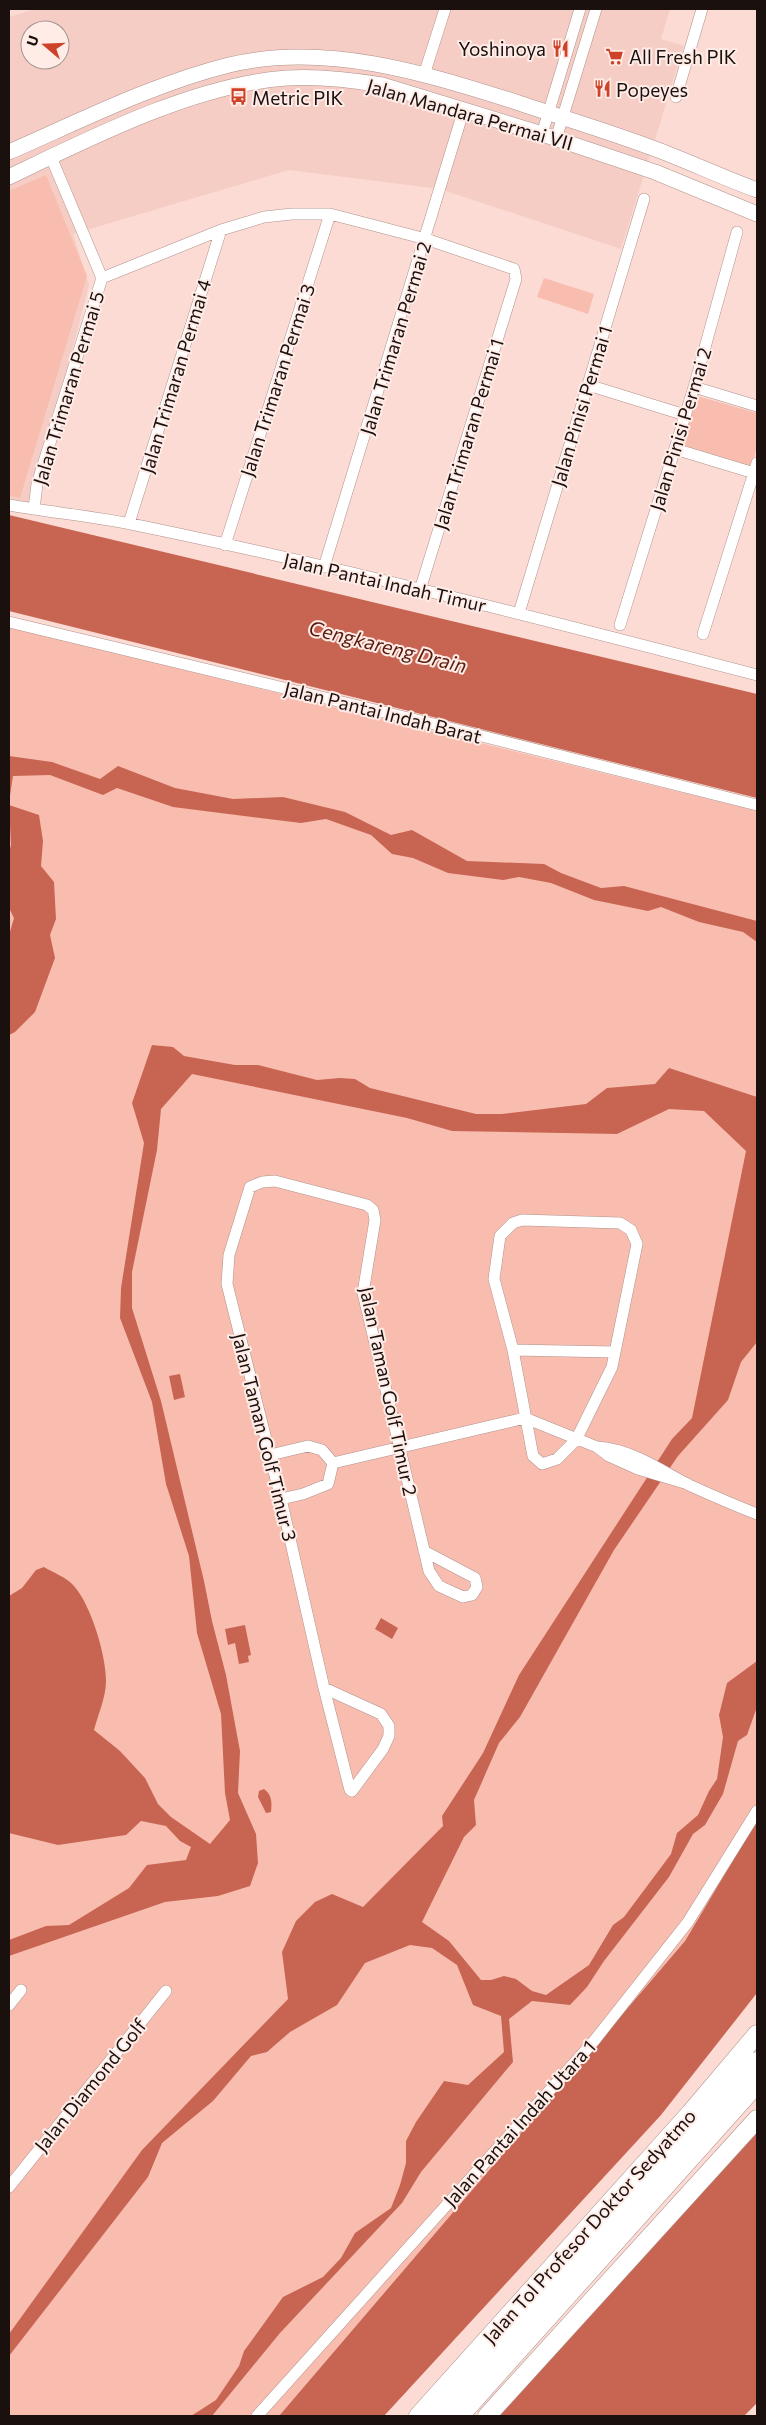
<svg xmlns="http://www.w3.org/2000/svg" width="766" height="2425" font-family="Commissioner,sans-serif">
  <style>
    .built { fill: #f5cdc5; fill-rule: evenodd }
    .green { fill: #f9bdb0 }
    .water { fill: #c86552 }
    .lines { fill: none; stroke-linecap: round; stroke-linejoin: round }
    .minor-casing { stroke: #b0928c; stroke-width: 12 }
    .major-casing { stroke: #b0928c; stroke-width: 16 }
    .highway-casing { stroke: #b0928c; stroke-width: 19 }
    .minor { stroke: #fff; stroke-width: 11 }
    .major { stroke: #fff; stroke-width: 15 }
    .highway { stroke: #fff; stroke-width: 18 }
    .labels { text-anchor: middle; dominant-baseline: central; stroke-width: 4; stroke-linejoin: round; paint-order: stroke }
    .poi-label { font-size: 19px; fill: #1a100e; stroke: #ffece7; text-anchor: start }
    .street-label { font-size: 19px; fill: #1a100e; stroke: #ffece7 }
    .water-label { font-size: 20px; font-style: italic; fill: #591a0e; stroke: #ffece7 }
  </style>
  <rect width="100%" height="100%" fill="#fbdbd4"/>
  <path class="built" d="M 35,9 L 670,9 L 661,39 L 684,46 L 621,249 L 440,189 L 289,170 L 73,234 L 89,285 L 31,510 L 9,506 L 9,17 ZM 30,30 L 60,30 L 60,60 L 30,60 Z"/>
  <path class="green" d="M 46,175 L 87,276 L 20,498 L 9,496 L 9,191 Z
    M 544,278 L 594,294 L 588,314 L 537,297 Z
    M 694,395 L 757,413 L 757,447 L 751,467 L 679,446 Z
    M 9,627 L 757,811 L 757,1820 L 685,1941 L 279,2416 L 9,2416 Z"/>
  <path class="water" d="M 9,515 L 757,694 L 757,798 L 9,611 Z
    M 9,756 L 52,762 L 100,779 L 118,766 L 175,788 L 233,799 L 283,797 L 345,812 L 391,835 L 412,830 L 467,861 L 544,864 L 561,873 L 601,888 L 624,886 L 757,921 L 757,942 L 743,932 L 699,922 L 661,907 L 648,911 L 594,900 L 551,883 L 519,877 L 503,880 L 448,873 L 413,858 L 392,854 L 371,835 L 326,819 L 301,823 L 173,807 L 117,788 L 103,795 L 50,775 L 13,776 L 9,802 Z
    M 9,805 L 39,815 L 43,841 L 41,866 L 54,882 L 56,919 L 50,935 L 55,958 L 35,1012 L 15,1032 L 9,1035 L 9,935 L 14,918 L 9,908 L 9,852 L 11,845 Z
    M 152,1045 L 173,1047 L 184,1056 L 235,1065 L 258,1065 L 317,1080 L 340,1078 L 355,1079 L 370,1088 L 476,1114 L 502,1114 L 586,1104 L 607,1088 L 655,1084 L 669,1068 L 757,1097 L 757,1342 L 741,1362 L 728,1400 L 678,1456 L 614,1550 L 520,1717 L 499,1743 L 474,1800 L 476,1825 L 464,1837 L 422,1922 L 449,1941 L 481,1980 L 491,1980 L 504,1976 L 516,1979 L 532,1991 L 546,1995 L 589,1965 L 613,1925 L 624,1917 L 671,1854 L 677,1833 L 698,1815 L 709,1791 L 717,1779 L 723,1737 L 719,1715 L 727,1683 L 757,1661 L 757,1707 L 747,1735 L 738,1741 L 723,1794 L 705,1825 L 693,1834 L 669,1877 L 604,1961 L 587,1987 L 570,2005 L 532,2001 L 509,2019 L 513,2062 L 421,2172 L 402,2203 L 280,2333 L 212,2416 L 191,2416 L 216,2400 L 239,2366 L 244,2351 L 283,2297 L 323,2277 L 341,2258 L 355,2233 L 391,2208 L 400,2185 L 406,2163 L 406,2141 L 416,2122 L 444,2081 L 468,2085 L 504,2052 L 501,2016 L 473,2005 L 457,1965 L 432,1948 L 410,1945 L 365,1963 L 337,2005 L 290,2032 L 267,2052 L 251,2056 L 213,2101 L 162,2143 L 148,2177 L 9,2356 L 9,2334 L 142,2150 L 288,1999 L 282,1952 L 296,1921 L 315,1902 L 332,1894 L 363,1907 L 443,1826 L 442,1816 L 483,1753 L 519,1675 L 672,1439 L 692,1418 L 746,1151 L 704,1111 L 669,1109 L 617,1134 L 452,1131 L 407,1118 L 192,1074 L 161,1109 L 157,1150 L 132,1272 L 132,1308 L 161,1401 L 204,1581 L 212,1621 L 226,1675 L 240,1751 L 238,1793 L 256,1834 L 258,1863 L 250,1886 L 218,1896 L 165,1902 L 9,1956 L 9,1940 L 46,1926 L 69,1925 L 129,1888 L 147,1865 L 186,1860 L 191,1847 L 180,1841 L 166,1826 L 141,1821 L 126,1835 L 58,1845 L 9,1833 L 9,1596 L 22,1588 L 36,1570 L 44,1567 C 54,1573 66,1577 74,1586 C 91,1605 106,1655 106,1681 C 106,1697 98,1715 94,1730 L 120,1751 L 145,1778 L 158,1804 L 171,1817 L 210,1844 L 230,1820 L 225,1793 L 221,1714 L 197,1633 L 189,1556 L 166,1484 L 152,1402 L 120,1318 L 121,1288 L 144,1143 L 132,1103 Z
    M 180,1374 L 185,1397 L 174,1400 L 169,1376 Z
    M 381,1618 L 398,1628 L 392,1639 L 375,1629 Z
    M 245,1625 L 251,1655 L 248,1656 L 249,1662 L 239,1664 L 235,1643 L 228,1645 L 225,1629 Z
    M 264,1789 C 272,1795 272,1802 271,1812 L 266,1813 L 258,1797 L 259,1791 Z
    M 757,1820 L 757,1993 L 661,2115 L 384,2416 L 279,2416 L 685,1941 Z
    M 757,2122 L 757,2403 L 744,2416 L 493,2416 Z"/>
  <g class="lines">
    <defs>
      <path id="minor" d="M 424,75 L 445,9
        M 676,97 L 702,9
        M 542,134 L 580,9
        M 556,139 L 596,9
        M 102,278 L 221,230 L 264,217 L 292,214 L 330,214 L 426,239 L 514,269 L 516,279 L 420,590
        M 588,385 L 685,415
        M 694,387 L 757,406
        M 675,449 L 754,473
        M 9,505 C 49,512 90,516 131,524 C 341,567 550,621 757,675
        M 34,509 L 37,484 L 102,278 L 51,157
        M 129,523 L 221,230
        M 225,545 L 330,214
        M 324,567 L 464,109
        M 519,613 L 644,199
        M 9,622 L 446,727 L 757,805
        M 620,625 L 694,387 L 737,232
        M 703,634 L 757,463
        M 522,1220 L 620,1223 L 631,1230 L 637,1244 L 612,1367 L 576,1440 L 557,1459 L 542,1464 L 533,1456 L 513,1350 L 494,1279 L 500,1236 L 513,1223 Z
        M 513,1350 L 615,1352
        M 597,1447 C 631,1449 660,1470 689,1485 C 711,1495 734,1505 757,1514
        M 270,1455 L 308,1446 L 322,1450 L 333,1463 L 328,1484 L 303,1494 L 281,1499
        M 333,1463 L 525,1418 L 597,1447 L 609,1456 L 638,1469 L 688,1484
        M 324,1688 L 381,1714 L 389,1726 L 389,1736 L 383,1749 L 352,1791 L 350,1790 L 324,1688 L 281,1499 L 227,1284 L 229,1255 L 250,1187 L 262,1182 L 275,1181 L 367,1205 L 373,1210 L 375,1220 L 363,1293 L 429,1571 L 439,1586 L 463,1597 L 472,1595 L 477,1587 L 475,1578 L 424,1551
        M 9,2005 L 21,1990
        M 9,2187 L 166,1991
        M 257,2416 L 594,2041 L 688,1922 L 757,1811"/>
      <path id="major" d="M 9,152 C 80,121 153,84 229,65 C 326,42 424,73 516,102 C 563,118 611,132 658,150 C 692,163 724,178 757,190
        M 9,177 C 90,138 196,84 287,78 C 318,76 352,80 382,85 L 542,134 L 655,172 L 757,214"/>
      <path id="highway" d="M 418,2416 L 691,2112 L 757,2034
        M 439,2416 L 757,2061
        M 460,2416 L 757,2084
        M 487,2416 L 757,2119"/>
    </defs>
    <use href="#minor" class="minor-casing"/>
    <use href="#major" class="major-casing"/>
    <use href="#highway" class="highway-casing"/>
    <use href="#minor" class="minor"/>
    <use href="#major" class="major"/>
    <use href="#highway" class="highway"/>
  </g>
  <defs>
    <symbol id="restaurant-bare" viewBox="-9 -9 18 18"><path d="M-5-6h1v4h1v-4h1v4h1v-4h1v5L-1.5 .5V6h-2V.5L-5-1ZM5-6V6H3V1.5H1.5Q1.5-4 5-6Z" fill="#ce4229" stroke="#ffece7" stroke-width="2.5" paint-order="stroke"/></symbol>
    <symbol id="supermarket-bare" viewBox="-9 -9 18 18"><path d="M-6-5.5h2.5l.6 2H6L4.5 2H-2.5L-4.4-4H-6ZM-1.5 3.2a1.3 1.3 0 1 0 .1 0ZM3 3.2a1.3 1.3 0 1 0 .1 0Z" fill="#ce4229" stroke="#ffece7" stroke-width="2.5" paint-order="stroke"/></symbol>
    <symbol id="bus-bare" viewBox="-9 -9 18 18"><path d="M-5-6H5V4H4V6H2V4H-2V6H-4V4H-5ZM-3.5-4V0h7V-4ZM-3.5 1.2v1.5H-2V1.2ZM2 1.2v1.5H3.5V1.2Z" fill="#ce4229" stroke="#ffece7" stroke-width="2.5" paint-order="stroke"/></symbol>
  </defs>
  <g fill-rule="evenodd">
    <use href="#restaurant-bare" x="548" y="36" width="25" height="25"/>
    <use href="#supermarket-bare" x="602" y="44" width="25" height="25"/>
    <use href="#restaurant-bare" x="590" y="76" width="25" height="25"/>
    <use href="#bus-bare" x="226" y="84" width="25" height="25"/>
  </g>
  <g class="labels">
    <g class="poi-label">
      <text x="546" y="48" text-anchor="end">Yoshinoya</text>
      <text x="629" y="56">All Fresh PIK</text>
      <text x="616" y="89">Popeyes</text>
      <text x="252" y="97">Metric PIK</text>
    </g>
    <g class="street-label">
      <text transform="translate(470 114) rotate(16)">Jalan Mandara Permai VII</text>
      <text transform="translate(395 338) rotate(-73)">Jalan Trimaran Permai 2</text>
      <text transform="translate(175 376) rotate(-73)">Jalan Trimaran Permai 4</text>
      <text transform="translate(277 380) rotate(-72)">Jalan Trimaran Permai 3</text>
      <text transform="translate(68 388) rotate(-73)">Jalan Trimaran Permai 5</text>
      <text transform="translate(581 406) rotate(-73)">Jalan Pinisi Permai 1</text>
      <text transform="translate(680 429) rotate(-73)">Jalan Pinisi Permai 2</text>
      <text transform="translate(468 434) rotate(-73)">Jalan Trimaran Permai 1</text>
      <text transform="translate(385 582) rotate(13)">Jalan Pantai Indah Timur</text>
      <text transform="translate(383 712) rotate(14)">Jalan Pantai Indah Barat</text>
      <text transform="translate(389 1391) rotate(78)">Jalan Taman Golf Timur 2</text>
      <text transform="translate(265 1437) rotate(76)">Jalan Taman Golf Timur 3</text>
      <text transform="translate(90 2085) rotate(-51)">Jalan Diamond Golf</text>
      <text transform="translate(519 2123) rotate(-48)">Jalan Pantai Indah Utara 1</text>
      <text transform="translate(589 2226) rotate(-48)">Jalan Tol Profesor Doktor Sedyatmo</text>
    </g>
    <g class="water-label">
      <text transform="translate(388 646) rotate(14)">Cengkareng Drain</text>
    </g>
  </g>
  <rect width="766" height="2425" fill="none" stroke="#1a100e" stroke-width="20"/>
  <g transform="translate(45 45) rotate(289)"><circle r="24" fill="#ffece7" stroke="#a39490"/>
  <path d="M0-4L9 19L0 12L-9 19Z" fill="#ce4229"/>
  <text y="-8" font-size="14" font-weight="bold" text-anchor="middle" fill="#1a100e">U</text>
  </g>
</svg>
